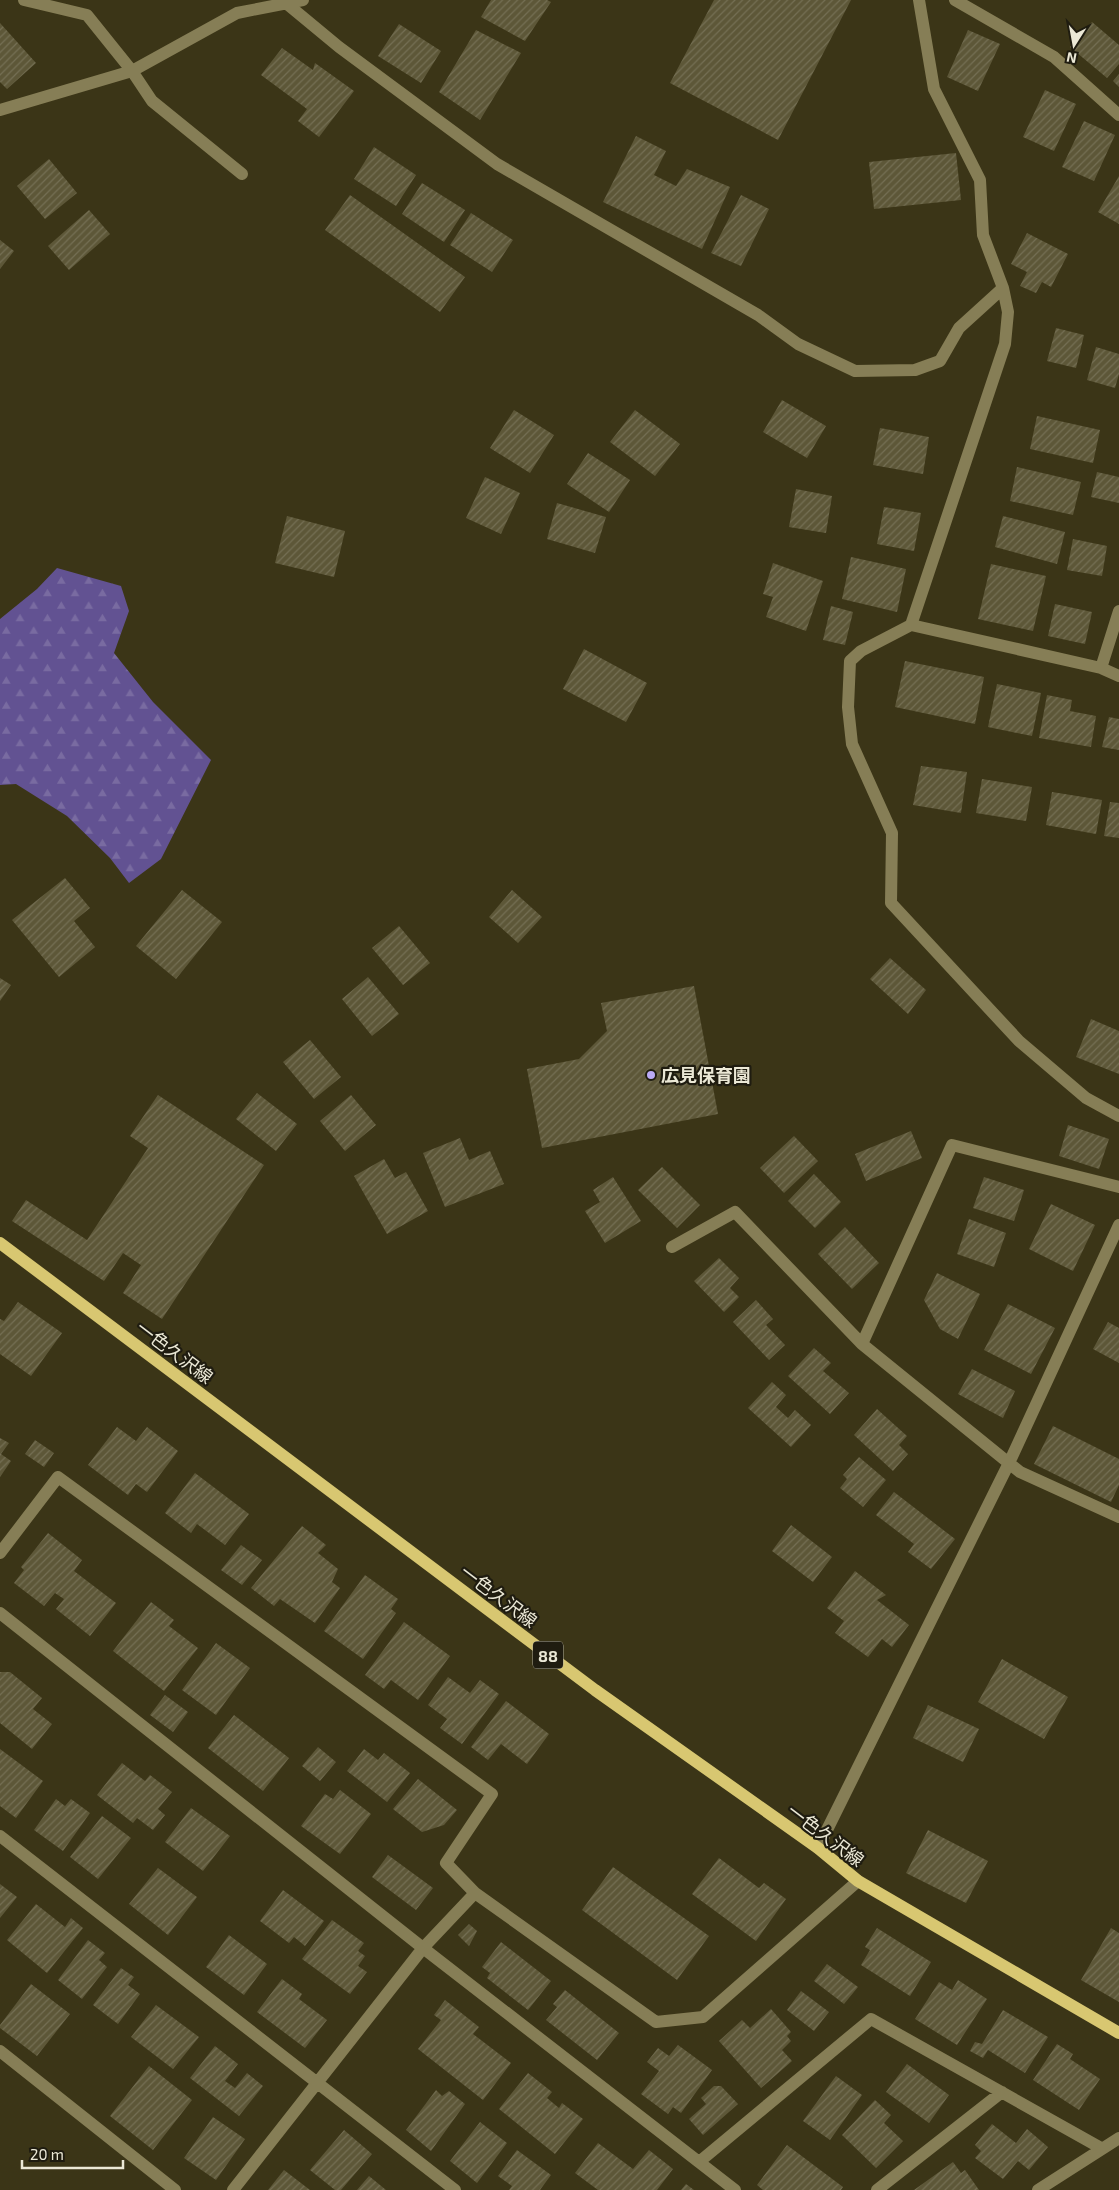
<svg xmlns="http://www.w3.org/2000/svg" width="1119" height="2190" font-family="'Exo 2','Noto Sans JP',sans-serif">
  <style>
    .forest { fill: url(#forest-firs) }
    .building { fill: url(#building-hatch) }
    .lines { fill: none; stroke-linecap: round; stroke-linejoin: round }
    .minor { stroke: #867e56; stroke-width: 12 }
    .major { stroke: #d8c771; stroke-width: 12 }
    .poi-dot { fill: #bbaaf6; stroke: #1f1c10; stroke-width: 2 }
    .labels { text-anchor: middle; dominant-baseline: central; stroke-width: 4.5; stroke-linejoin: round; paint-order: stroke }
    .shield { fill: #1f1c10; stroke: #aeab9b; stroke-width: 1 }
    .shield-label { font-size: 16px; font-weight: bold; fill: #ebe8d6 }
    .poi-label { font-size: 18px; font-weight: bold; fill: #ebe8d6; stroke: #1f1c10; text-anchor: start }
    .street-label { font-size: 18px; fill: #ebe8d6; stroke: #1f1c10 }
  </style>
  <defs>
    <pattern id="forest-firs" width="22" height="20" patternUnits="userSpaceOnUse" patternTransform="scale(1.25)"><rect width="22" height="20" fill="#625292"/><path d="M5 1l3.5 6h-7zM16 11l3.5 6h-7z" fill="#796ba1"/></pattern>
    <pattern id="building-hatch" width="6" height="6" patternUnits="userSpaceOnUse" patternTransform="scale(1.25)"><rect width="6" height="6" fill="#5d5738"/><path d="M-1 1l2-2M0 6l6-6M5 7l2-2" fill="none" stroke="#746f54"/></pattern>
  </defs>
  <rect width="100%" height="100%" fill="#3b3517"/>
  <path class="forest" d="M 57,568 L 121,586 L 129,611 L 114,653 L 153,702 L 211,760 L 161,859 L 129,883 L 110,858 L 67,816 L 16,784 L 0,785 L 0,619 L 37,589 Z"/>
  <path class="building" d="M 491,0 L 547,0 L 551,2 L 525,41 L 481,17 Z
    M 714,0 L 851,0 L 778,140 L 670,83 Z
    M 1092,22 L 1119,45 L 1119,64 L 1107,78 L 1070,47 Z
    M 0,23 L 36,63 L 7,89 L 0,82 Z
    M 399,24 L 441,51 L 421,83 L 378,56 Z
    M 476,30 L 521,53 L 480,120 L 439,92 Z
    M 968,30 L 1000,44 L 978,91 L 947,77 Z
    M 282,48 L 313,70 L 315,63 L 354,91 L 319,137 L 298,121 L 307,109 L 261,75 Z
    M 1119,74 L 1119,87 L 1113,81 Z
    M 1045,90 L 1076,104 L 1054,151 L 1023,137 Z
    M 1084,121 L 1115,135 L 1094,181 L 1062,167 Z
    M 636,136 L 666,151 L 654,175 L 676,186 L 687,169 L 730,187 L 702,249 L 603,202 Z
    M 374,147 L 416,175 L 396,206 L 354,179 Z
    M 956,153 L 961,200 L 874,209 L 869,162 Z
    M 49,159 L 77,193 L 45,219 L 17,186 Z
    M 1119,176 L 1119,224 L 1098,212 Z
    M 422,183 L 465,210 L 444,242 L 402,214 Z
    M 350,195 L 465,277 L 440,312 L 325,230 Z
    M 741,195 L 769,209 L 741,266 L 711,253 Z
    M 89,210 L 110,234 L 69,270 L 48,246 Z
    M 471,213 L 513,240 L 492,272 L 450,245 Z
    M 1027,233 L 1068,254 L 1051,287 L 1042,282 L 1036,293 L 1020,286 L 1027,272 L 1011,264 Z
    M 0,240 L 14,251 L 0,269 Z
    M 1056,328 L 1084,335 L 1076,368 L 1047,361 Z
    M 1096,347 L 1119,354 L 1119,374 L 1115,388 L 1087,380 Z
    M 782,400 L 826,426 L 807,458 L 763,432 Z
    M 514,410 L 554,435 L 530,473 L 490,448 Z
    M 635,410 L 680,444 L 655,476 L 610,442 Z
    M 1037,416 L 1100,430 L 1093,463 L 1030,449 Z
    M 880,428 L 929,437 L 923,474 L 873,465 Z
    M 588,453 L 630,480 L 609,512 L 567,484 Z
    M 1017,467 L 1081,482 L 1073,515 L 1010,501 Z
    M 1097,472 L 1119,477 L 1119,503 L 1091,497 Z
    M 485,477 L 520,493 L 501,534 L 466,518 Z
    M 796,489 L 832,496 L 826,533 L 789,527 Z
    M 557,503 L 606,517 L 595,553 L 547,539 Z
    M 884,507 L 921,513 L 914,551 L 877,544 Z
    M 287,516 L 345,531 L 334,577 L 275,563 Z
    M 1003,516 L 1065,532 L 1057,564 L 995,547 Z
    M 1073,539 L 1107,546 L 1102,576 L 1067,570 Z
    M 851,557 L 906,569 L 897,612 L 842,599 Z
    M 773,563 L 823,581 L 806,631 L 766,617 L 773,597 L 763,594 Z
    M 991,564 L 1046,576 L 1033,631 L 978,619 Z
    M 1055,604 L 1092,612 L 1085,644 L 1048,636 Z
    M 831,606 L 853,612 L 845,645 L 823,640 Z
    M 584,649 L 647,683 L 626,722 L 563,689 Z
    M 905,661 L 984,677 L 975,724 L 895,707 Z
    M 997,684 L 1041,693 L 1032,736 L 988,727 Z
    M 1047,695 L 1072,700 L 1070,711 L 1096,716 L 1091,747 L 1039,738 Z
    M 1109,717 L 1119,719 L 1119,750 L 1102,747 Z
    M 921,766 L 967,772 L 961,813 L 913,805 Z
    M 982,779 L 1032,787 L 1026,821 L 976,813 Z
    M 1052,792 L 1102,800 L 1096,834 L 1046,825 Z
    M 1110,802 L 1119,803 L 1119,838 L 1104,836 Z
    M 65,878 L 90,908 L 74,921 L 95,947 L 59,977 L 12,920 Z
    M 182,890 L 222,922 L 176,979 L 136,946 Z
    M 512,890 L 542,917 L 518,943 L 489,917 Z
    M 399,926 L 430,963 L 403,985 L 372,948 Z
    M 890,958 L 926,990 L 908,1014 L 870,979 Z
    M 368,977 L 399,1014 L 372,1036 L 342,999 Z
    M 0,978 L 11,985 L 0,1001 Z
    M 694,986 L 718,1114 L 542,1148 L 527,1069 L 579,1059 L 607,1031 L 601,1003 Z
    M 1091,1019 L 1119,1031 L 1119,1074 L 1076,1057 Z
    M 310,1040 L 341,1077 L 314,1099 L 283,1062 Z
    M 257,1093 L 297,1124 L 276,1151 L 236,1119 Z
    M 158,1095 L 264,1165 L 162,1319 L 123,1293 L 141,1265 L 123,1253 L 104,1281 L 12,1221 L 26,1200 L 87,1240 L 148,1148 L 130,1136 Z
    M 351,1095 L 376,1125 L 345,1151 L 320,1121 Z
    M 1068,1125 L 1109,1139 L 1099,1169 L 1059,1156 Z
    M 911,1131 L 922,1158 L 866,1181 L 855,1154 Z
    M 794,1136 L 818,1161 L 784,1193 L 760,1168 Z
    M 460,1138 L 469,1160 L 490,1151 L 504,1184 L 445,1207 L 423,1153 Z
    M 384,1159 L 395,1178 L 406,1172 L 428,1211 L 387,1234 L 354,1176 Z
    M 662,1167 L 700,1205 L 677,1228 L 638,1190 Z
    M 814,1174 L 841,1202 L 815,1228 L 788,1201 Z
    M 613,1177 L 641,1221 L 605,1243 L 585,1211 L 600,1202 L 593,1190 Z
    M 984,1177 L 1024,1190 L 1014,1221 L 973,1208 Z
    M 1051,1204 L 1095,1225 L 1073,1271 L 1029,1249 Z
    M 969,1219 L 1006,1233 L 994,1267 L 957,1254 Z
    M 845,1227 L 879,1263 L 852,1289 L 818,1254 Z
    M 719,1258 L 739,1278 L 730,1288 L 739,1297 L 724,1312 L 694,1281 Z
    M 937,1273 L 980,1294 L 958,1339 L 940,1329 L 924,1300 Z
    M 756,1300 L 773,1319 L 766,1325 L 785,1345 L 769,1360 L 733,1322 Z
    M 18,1302 L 62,1333 L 31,1376 L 0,1354 L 0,1319 L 4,1321 Z
    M 1008,1304 L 1055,1328 L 1031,1374 L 984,1350 Z
    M 1108,1322 L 1119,1328 L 1119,1363 L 1093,1349 Z
    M 814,1348 L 831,1363 L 823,1371 L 849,1393 L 830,1414 L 788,1376 Z
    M 972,1369 L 1015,1391 L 1003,1418 L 958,1394 Z
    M 772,1382 L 786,1395 L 776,1407 L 788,1418 L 795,1410 L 811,1425 L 791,1447 L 748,1408 Z
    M 877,1409 L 907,1436 L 899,1445 L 908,1454 L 893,1471 L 854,1435 Z
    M 1053,1426 L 1119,1459 L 1119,1485 L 1111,1502 L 1034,1464 Z
    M 117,1427 L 136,1441 L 147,1427 L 178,1451 L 147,1492 L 136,1484 L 128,1495 L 88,1465 Z
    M 0,1438 L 9,1443 L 1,1454 L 11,1461 L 0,1477 Z
    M 35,1440 L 54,1453 L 44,1467 L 25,1454 Z
    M 859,1457 L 886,1480 L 863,1507 L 840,1488 L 847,1479 L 843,1475 Z
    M 195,1473 L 249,1514 L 225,1545 L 197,1524 L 191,1533 L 165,1513 Z
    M 894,1492 L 955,1539 L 931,1569 L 908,1552 L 914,1544 L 876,1515 Z
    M 791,1525 L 832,1557 L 813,1582 L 772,1551 Z
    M 302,1526 L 326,1545 L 318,1553 L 338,1569 L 332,1582 L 340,1588 L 315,1623 L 280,1599 L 274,1606 L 251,1588 Z
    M 48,1533 L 82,1560 L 74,1571 L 116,1603 L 90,1636 L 56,1609 L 64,1599 L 55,1593 L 44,1606 L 14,1583 L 24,1570 L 21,1567 Z
    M 241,1545 L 262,1560 L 242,1585 L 221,1570 Z
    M 855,1571 L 886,1595 L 877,1600 L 909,1625 L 892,1647 L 882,1639 L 868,1657 L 835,1633 L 844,1621 L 827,1608 Z
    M 365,1575 L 398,1599 L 391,1609 L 396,1613 L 363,1659 L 324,1631 Z
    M 151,1602 L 174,1620 L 169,1626 L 198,1648 L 164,1691 L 113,1651 Z
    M 404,1622 L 450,1656 L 418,1700 L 391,1680 L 384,1689 L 365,1675 Z
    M 216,1643 L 250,1668 L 216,1715 L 182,1690 Z
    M 1002,1659 L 1068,1697 L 1044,1739 L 978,1702 Z
    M 0,1672 L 10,1672 L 42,1698 L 33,1709 L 52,1724 L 32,1749 L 0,1723 Z
    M 448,1677 L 470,1693 L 480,1680 L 499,1694 L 462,1744 L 440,1728 L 447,1719 L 428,1705 Z
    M 165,1695 L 188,1712 L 173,1732 L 150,1715 Z
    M 506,1701 L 549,1734 L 527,1764 L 501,1744 L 488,1760 L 471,1747 Z
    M 928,1705 L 979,1729 L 963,1762 L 913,1738 Z
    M 234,1715 L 289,1758 L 263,1791 L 208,1748 Z
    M 318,1747 L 336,1762 L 320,1781 L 302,1766 Z
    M 0,1749 L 43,1781 L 16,1818 L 0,1806 Z
    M 364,1749 L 378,1760 L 384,1753 L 410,1773 L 387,1802 L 347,1771 Z
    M 122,1763 L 145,1781 L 150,1775 L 172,1792 L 158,1809 L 165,1815 L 153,1830 L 137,1818 L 133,1823 L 97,1795 Z
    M 418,1779 L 457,1810 L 444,1825 L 422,1832 L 393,1809 Z
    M 340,1790 L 371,1814 L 340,1854 L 301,1826 L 325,1794 L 333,1799 Z
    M 56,1799 L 65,1806 L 71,1799 L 90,1813 L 63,1851 L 34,1830 Z
    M 191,1808 L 230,1836 L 203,1871 L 165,1842 Z
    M 102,1816 L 131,1838 L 98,1879 L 70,1857 Z
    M 928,1830 L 988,1861 L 966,1903 L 906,1873 Z
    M 388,1855 L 433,1888 L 416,1910 L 372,1877 Z
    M 719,1858 L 759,1888 L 764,1883 L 786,1899 L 756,1941 L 692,1894 Z
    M 613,1867 L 709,1936 L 677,1980 L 582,1910 Z
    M 158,1868 L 197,1897 L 168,1935 L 129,1904 Z
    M 0,1884 L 17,1897 L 0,1918 Z
    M 283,1890 L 324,1921 L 305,1946 L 294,1937 L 289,1943 L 260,1921 Z
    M 36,1904 L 65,1927 L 71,1918 L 83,1928 L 47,1973 L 7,1940 Z
    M 332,1920 L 364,1943 L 358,1951 L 365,1956 L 358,1966 L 367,1972 L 350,1994 L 302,1959 Z
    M 469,1924 L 477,1931 L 469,1946 L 458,1935 Z
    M 877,1928 L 931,1962 L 910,1996 L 861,1965 L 870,1950 L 865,1947 Z
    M 1111,1928 L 1119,1933 L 1119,2002 L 1081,1980 Z
    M 229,1935 L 267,1964 L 244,1995 L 206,1967 Z
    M 88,1940 L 105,1953 L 99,1960 L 107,1967 L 82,1999 L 58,1980 Z
    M 501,1942 L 551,1981 L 528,2010 L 487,1978 L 490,1973 L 482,1967 Z
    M 827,1964 L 858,1987 L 844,2004 L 814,1981 Z
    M 121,1968 L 134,1977 L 128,1985 L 140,1994 L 118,2024 L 93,2005 Z
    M 282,1979 L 302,1994 L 299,1999 L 327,2020 L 305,2048 L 257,2012 Z
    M 958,1980 L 987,1999 L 957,2045 L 915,2019 L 939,1982 L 952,1990 Z
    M 31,1984 L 70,2014 L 37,2056 L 0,2028 L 0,2025 Z
    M 565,1990 L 619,2033 L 597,2060 L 546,2020 L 557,2007 L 553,2004 Z
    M 801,1991 L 829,2012 L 814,2031 L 787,2010 Z
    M 445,2000 L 479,2027 L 473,2034 L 511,2063 L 483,2100 L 418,2049 L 441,2020 L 434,2015 Z
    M 156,2005 L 199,2037 L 173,2069 L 131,2037 Z
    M 771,2009 L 791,2032 L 787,2036 L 791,2041 L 782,2050 L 792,2061 L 761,2088 L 719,2041 L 742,2020 L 750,2028 Z
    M 1003,2010 L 1048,2037 L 1025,2073 L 988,2050 L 983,2058 L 970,2051 L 975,2042 L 982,2044 Z
    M 1057,2044 L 1073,2054 L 1070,2059 L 1100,2079 L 1079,2110 L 1033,2080 Z
    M 678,2045 L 712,2070 L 681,2113 L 673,2107 L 668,2114 L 641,2094 L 659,2071 L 647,2062 L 658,2048 L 669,2056 Z
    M 215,2046 L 238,2064 L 225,2081 L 235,2088 L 247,2073 L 263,2086 L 239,2116 L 190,2078 Z
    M 907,2064 L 949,2095 L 929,2123 L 886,2092 Z
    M 149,2066 L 192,2100 L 153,2150 L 110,2116 Z
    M 528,2073 L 552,2092 L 547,2098 L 559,2108 L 562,2103 L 583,2119 L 555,2154 L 499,2109 Z
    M 836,2076 L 862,2095 L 830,2140 L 803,2121 Z
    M 714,2086 L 721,2086 L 738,2104 L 703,2135 L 689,2119 L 706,2104 L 701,2098 Z
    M 436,2090 L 442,2096 L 449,2091 L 465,2104 L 431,2151 L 406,2130 Z
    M 875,2100 L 891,2115 L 884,2123 L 903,2141 L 876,2168 L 842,2135 Z
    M 213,2117 L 245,2139 L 216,2180 L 184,2158 Z
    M 480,2122 L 507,2143 L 477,2183 L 450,2161 Z
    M 992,2124 L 1016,2143 L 1027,2129 L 1048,2147 L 1029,2170 L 1018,2161 L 1003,2179 L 975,2158 L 981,2151 L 975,2145 Z
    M 344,2130 L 372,2154 L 341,2190 L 335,2190 L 310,2170 Z
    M 598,2143 L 633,2169 L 649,2150 L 673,2169 L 657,2190 L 598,2190 L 575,2173 Z
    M 787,2145 L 843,2187 L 841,2190 L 763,2190 L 757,2185 Z
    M 517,2150 L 551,2175 L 540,2190 L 509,2190 L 512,2186 L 498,2176 Z
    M 953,2162 L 961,2173 L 965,2170 L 979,2190 L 914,2190 Z
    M 284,2170 L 310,2190 L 268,2190 Z
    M 369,2176 L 386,2190 L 357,2190 Z
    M 686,2184 L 694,2190 L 681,2190 Z"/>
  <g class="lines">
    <path class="minor" d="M 24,0 L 87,15 L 132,71 L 152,101 L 242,174
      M 919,0 L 934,89 L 980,180 L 983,235 L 1003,288 L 1008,312 L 1005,344 L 911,625 L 861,651 L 850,661 L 848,707 L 852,744 L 892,833 L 891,903 L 1019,1041 L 1086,1098 L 1119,1116
      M 955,0 L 1054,57 L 1119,115
      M 287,4 L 339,47 L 497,164 L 758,315 L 798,344 L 855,371 L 915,370 L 940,361 L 959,328 L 1003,288
      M 0,110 L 132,71 L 237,13 L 303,0
      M 911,625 L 1101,668 L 1119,611
      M 1101,668 L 1119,676
      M 672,1247 L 735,1212 L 862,1344 L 1020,1472 L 1119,1517
      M 862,1344 L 952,1145 L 1119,1187
      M 0,1553 L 58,1477 L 492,1794 L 446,1863 L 475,1893
      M 0,1613 L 423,1948 L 735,2190
      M 0,1836 L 455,2190
      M 818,1848 L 1009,1463 L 1119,1225
      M 0,2051 L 175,2190
      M 699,2162 L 871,2019 L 1101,2148
      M 233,2190 L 423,1948 L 475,1893 L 656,2022 L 703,2017 L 858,1881
      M 877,2190 L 1002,2092
      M 1038,2190 L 1119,2138"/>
    <path class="major" d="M 0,1243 L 595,1690 L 818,1848 L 858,1881 L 1119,2033"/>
  </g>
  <circle class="poi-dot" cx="651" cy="1075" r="5"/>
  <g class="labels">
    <rect class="shield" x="533" y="1641.5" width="30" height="27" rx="4"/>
    <g class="shield-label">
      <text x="548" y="1655">88</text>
    </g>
    <g class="poi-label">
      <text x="661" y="1075">広見保育園</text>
    </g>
    <g class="street-label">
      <text transform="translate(175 1352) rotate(37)">一色久沢線</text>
      <text transform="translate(499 1596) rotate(37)">一色久沢線</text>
      <text transform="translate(826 1835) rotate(37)">一色久沢線</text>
    </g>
  </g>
  <g transform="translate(1074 45) rotate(191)" stroke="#1f1c10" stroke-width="4" paint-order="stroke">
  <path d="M0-4L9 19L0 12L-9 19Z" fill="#ebe8d6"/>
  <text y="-8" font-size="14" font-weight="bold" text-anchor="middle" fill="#ebe8d6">N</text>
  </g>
  <path d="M22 2160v8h101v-8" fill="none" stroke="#ebe8d6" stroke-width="2.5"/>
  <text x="30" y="2160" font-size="15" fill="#ebe8d6" stroke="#1f1c10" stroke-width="4" paint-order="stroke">20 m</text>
</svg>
